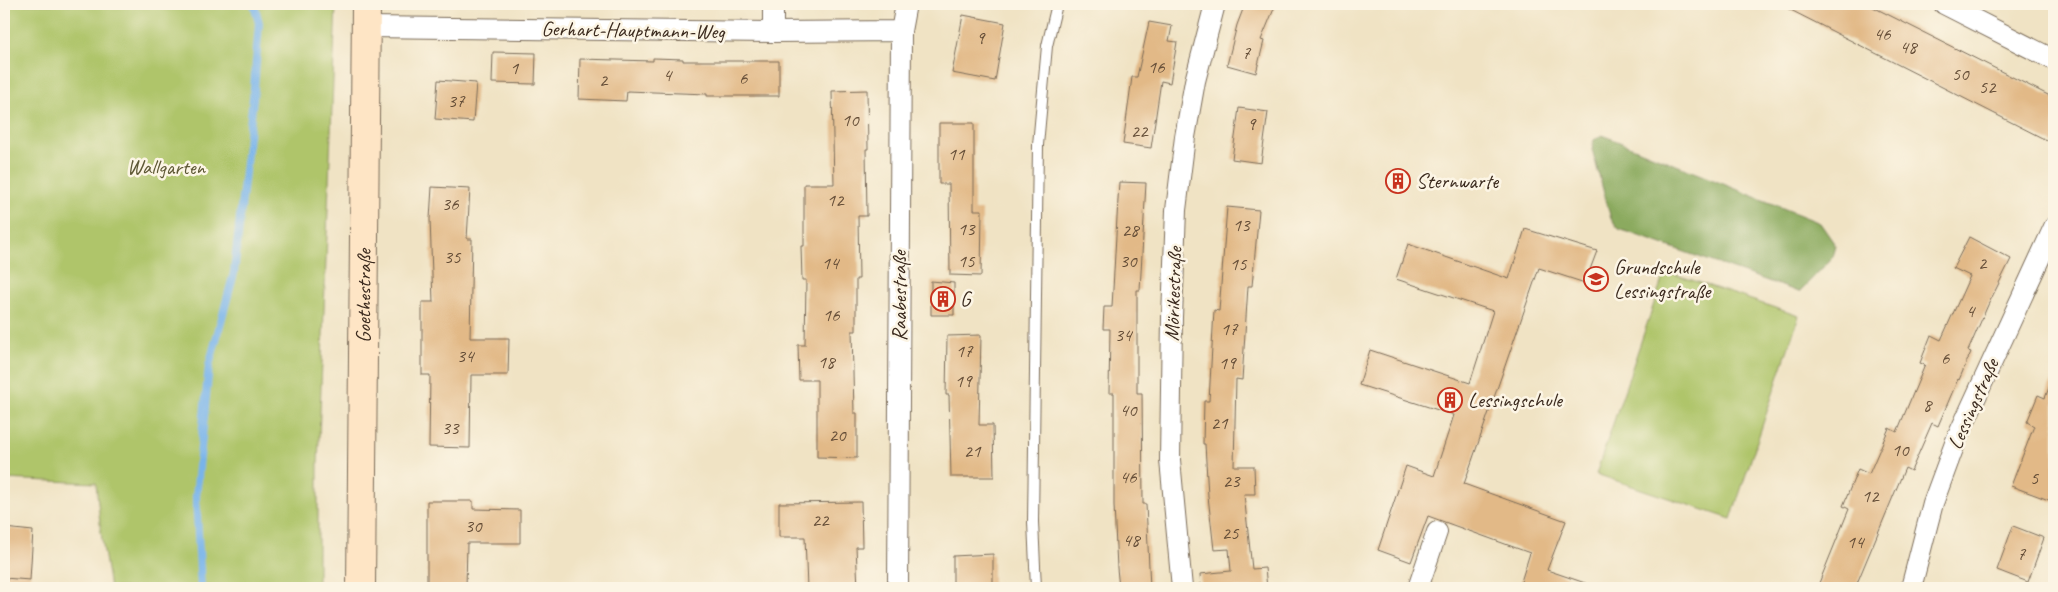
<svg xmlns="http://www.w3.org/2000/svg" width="2058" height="592" font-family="Caveat,sans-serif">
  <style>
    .green { fill: #afc56a; stroke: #757844 }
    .forest { fill: #8baa5e; stroke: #636a3e }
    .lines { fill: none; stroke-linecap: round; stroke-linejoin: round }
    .stream { stroke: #78b4ea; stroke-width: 8 }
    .building { fill: #e2b987 }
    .lane-casing { stroke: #7a6b58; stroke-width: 12 }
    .street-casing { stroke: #7a6b58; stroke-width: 22 }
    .secondary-casing { stroke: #7a6b58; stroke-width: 30 }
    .lane { stroke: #fff; stroke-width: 10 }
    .street { stroke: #fff; stroke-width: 20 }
    .secondary { stroke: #fee5c5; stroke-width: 28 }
    .labels { text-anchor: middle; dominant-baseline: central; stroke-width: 5; stroke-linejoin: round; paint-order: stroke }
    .number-label { font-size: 19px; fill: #654e38 }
    .street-label { font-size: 21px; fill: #3b2a1e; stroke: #fcf5e5 }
    .park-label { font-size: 21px; fill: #5e5835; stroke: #fcf5e5 }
    .poi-label { font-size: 21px; fill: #3b2a1e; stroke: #fcf5e5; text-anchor: start }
  </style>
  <rect width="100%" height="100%" fill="#fcf5e5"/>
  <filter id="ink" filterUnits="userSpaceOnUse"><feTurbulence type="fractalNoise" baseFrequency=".02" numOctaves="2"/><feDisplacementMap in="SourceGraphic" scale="10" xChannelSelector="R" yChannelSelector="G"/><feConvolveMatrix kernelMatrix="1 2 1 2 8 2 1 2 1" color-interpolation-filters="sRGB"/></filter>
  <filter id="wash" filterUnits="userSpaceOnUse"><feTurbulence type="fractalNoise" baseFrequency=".0096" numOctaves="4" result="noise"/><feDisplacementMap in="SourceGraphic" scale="20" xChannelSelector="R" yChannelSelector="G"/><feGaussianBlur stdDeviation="1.12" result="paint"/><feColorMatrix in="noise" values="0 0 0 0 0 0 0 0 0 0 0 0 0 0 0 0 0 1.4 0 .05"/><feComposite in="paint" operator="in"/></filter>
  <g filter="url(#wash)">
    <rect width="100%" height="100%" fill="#f0e3c4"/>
    <path class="green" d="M 4,4 L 336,4 L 318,464 L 318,588 L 110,588 L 101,533 L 96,483 L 4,479 L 4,112 C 10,90 6,69 4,47 C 2,33 4,18 4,4 Z
      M 1665,271 L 1799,316 L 1731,519 L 1596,474 Z"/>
    <path class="forest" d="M 1602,135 L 1820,223 L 1836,246 L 1833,257 L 1799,292 L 1619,229 L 1611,219 L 1592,149 L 1594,140 Z"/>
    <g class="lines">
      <path class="stream" d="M 201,588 L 196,497 L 209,366 L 234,273 L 254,89 L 259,23 L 254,4"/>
    </g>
    <g id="blocks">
      <path class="building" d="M 1245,4 L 1276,4 L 1261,40 L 1264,41 L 1256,73 L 1227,65 L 1237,25 Z
        M 1779,4 L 1867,4 L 2054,98 L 2054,144 Z
        M 963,15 L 1005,23 L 995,81 L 952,73 Z
        M 1149,22 L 1172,26 L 1169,41 L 1177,42 L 1170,83 L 1161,81 L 1151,148 L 1123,144 L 1132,77 L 1137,77 Z
        M 493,52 L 536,53 L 535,84 L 492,83 Z
        M 653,58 L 683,59 L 683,61 L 779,61 L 779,96 L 707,96 L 707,94 L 627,91 L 626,101 L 579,99 L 580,59 L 653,61 Z
        M 438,80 L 476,83 L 473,122 L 435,119 Z
        M 867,90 L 868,149 L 866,149 L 867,216 L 858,216 L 859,279 L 856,279 L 856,331 L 852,331 L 854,413 L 857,413 L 857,458 L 817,457 L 817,380 L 799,380 L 798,345 L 805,345 L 806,280 L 802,280 L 801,246 L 804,246 L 804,184 L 834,184 L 832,91 Z
        M 1239,108 L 1268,112 L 1261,163 L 1232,159 Z
        M 939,123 L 974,123 L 974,210 L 982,210 L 981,276 L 950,275 L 949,184 L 939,184 Z
        M 1119,182 L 1146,183 L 1140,290 L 1137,290 L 1137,393 L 1142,393 L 1143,504 L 1146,504 L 1150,588 L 1119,588 L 1117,568 L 1114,505 L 1114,393 L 1109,393 L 1110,329 L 1103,329 L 1104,307 L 1112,307 Z
        M 432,187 L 470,189 L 467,239 L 472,239 L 470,338 L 509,338 L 508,375 L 471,375 L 470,448 L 429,447 L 430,375 L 422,375 L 422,302 L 433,302 L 430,219 Z
        M 1227,207 L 1259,210 L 1252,286 L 1248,286 L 1242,380 L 1236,379 L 1234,466 L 1254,466 L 1255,494 L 1244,494 L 1252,569 L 1265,568 L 1267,588 L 1201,588 L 1200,574 L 1231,571 L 1229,549 L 1214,550 L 1208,496 L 1205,444 L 1203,444 L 1204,401 L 1209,401 L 1214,310 L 1219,311 Z
        M 1525,229 L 1597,251 L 1585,283 L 1539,268 L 1464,484 L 1566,521 L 1547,570 L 1591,585 L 1590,588 L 1519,588 L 1530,553 L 1428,516 L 1411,562 L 1378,550 L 1406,466 L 1434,476 L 1454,415 L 1359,385 L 1370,350 L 1470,383 L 1493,311 L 1396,279 L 1408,244 L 1509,279 Z
        M 1969,237 L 2011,259 L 1988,305 L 1968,351 L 1971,352 L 1959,380 L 1958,379 L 1938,426 L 1932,423 L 1911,471 L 1905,468 L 1855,588 L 1817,588 L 1849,509 L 1843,506 L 1858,469 L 1869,474 L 1889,428 L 1897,432 L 1925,365 L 1920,363 L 1931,335 L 1941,340 L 1970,276 L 1953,268 Z
        M 931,281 L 954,283 L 954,315 L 931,315 Z
        M 981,335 L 979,425 L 993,425 L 994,477 L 951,477 L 949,395 L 946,395 L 947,336 Z
        M 2053,377 L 2054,378 L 2054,502 L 2011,486 L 2034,426 L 2027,422 L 2038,395 L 2045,398 Z
        M 427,501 L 473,501 L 473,509 L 520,510 L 520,543 L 467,543 L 466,588 L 427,588 Z
        M 861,502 L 862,547 L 856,547 L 858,588 L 807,588 L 805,537 L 779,537 L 779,503 Z
        M 2013,526 L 2044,538 L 2028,582 L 1997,570 Z
        M 4,528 L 33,531 L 30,580 L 4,578 Z
        M 993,554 L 993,588 L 953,588 L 953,556 Z"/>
    </g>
  </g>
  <g filter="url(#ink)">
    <use href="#blocks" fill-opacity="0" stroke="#7a6b58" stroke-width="1"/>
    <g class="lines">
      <defs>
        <path id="lane" d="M 1036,588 L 1033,522 L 1038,145 L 1047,46 L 1057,4"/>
        <path id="street" d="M 1944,4 L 2054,60
          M 365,27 L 773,32 L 901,31
          M 773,32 L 773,4
          M 898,588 L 901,31 L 906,4
          M 1182,588 L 1170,460 L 1172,317 L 1176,210 L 1185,137 L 1195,81 L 1215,4
          M 1418,588 L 1437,532
          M 1911,588 L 1933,503 L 1957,438 L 2054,227"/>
        <g id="secondary">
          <path id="s1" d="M 361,588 L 366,4"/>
        </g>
      </defs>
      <use href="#lane" class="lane-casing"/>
      <use href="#street" class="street-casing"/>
      <use href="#secondary" class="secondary-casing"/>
      <use href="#lane" class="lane"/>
      <use href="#street" class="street"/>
      <use href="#secondary" class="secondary"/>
    </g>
  </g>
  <defs>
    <symbol id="building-ring" viewBox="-11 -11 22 22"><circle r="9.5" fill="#fcf5e5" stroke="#c8321e" stroke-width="1.5"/><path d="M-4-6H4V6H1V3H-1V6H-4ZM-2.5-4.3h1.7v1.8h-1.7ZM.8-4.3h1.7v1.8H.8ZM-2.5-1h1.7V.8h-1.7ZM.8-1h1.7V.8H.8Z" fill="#c8321e"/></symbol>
    <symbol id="school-ring" viewBox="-11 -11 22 22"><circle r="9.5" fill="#fcf5e5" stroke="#c8321e" stroke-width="1.5"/><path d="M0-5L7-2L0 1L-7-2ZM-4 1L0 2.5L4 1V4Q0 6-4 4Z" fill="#c8321e"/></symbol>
  </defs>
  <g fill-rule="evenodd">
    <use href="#building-ring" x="1384" y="167" width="28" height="28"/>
    <use href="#school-ring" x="1582" y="265" width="28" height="28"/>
    <use href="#building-ring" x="929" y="285" width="28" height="28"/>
    <use href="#building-ring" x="1436" y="386" width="28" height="28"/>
  </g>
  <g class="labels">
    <g class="number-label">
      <text x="1882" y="34">46</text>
      <text x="980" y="38">9</text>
      <text x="1908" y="47">48</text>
      <text x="1246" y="53">7</text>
      <text x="1156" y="67">16</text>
      <text x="514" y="68">1</text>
      <text x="1960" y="74">50</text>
      <text x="667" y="75">4</text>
      <text x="743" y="78">6</text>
      <text x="603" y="80">2</text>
      <text x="1987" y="87">52</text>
      <text x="456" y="101">37</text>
      <text x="850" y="120">10</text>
      <text x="1251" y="124">9</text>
      <text x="1139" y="131">22</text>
      <text x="956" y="154">11</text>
      <text x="835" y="200">12</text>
      <text x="450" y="204">36</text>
      <text x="1241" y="225">13</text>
      <text x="966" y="229">13</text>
      <text x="1130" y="230">28</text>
      <text x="452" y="257">35</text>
      <text x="966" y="261">15</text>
      <text x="1128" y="261">30</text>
      <text x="830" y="263">14</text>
      <text x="1982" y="263">2</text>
      <text x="1238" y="264">15</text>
      <text x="1970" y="311">4</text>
      <text x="831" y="315">16</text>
      <text x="1229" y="329">17</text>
      <text x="1123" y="335">34</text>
      <text x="964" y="351">17</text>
      <text x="465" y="356">34</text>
      <text x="1945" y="358">6</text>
      <text x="826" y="362">18</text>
      <text x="1227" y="363">19</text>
      <text x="963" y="381">19</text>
      <text x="1927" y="405">8</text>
      <text x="1128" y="410">40</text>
      <text x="1219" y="423">21</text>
      <text x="450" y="428">33</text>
      <text x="837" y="435">20</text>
      <text x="1900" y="450">10</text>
      <text x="972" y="451">21</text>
      <text x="1128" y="477">46</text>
      <text x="2034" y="478">5</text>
      <text x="1231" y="481">23</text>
      <text x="1870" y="496">12</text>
      <text x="820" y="520">22</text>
      <text x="473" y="526">30</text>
      <text x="1230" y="533">25</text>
      <text x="1131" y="540">48</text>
      <text x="1855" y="542">14</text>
      <text x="2021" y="554">7</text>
    </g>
    <g class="street-label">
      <text transform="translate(633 30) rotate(1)">Gerhart-Hauptmann-Weg</text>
      <text transform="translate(1173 294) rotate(-88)">Mörikestraße</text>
      <text stroke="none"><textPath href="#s1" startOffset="292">Goethestraße</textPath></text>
      <text transform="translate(899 296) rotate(-90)">Raabestraße</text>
      <text transform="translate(1973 404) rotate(-66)">Lessingstraße</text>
    </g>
    <g class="park-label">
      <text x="166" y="167">Wallgarten</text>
    </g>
    <g class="poi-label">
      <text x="1416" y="181">Sternwarte</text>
      <text x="1614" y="267">Grundschule<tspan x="1614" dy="24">Lessingstraße</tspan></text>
      <text x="960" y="299">G</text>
      <text x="1468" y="400">Lessingschule</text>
    </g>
  </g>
  <rect width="2058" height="592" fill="none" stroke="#fcf5e5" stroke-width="20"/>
</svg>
